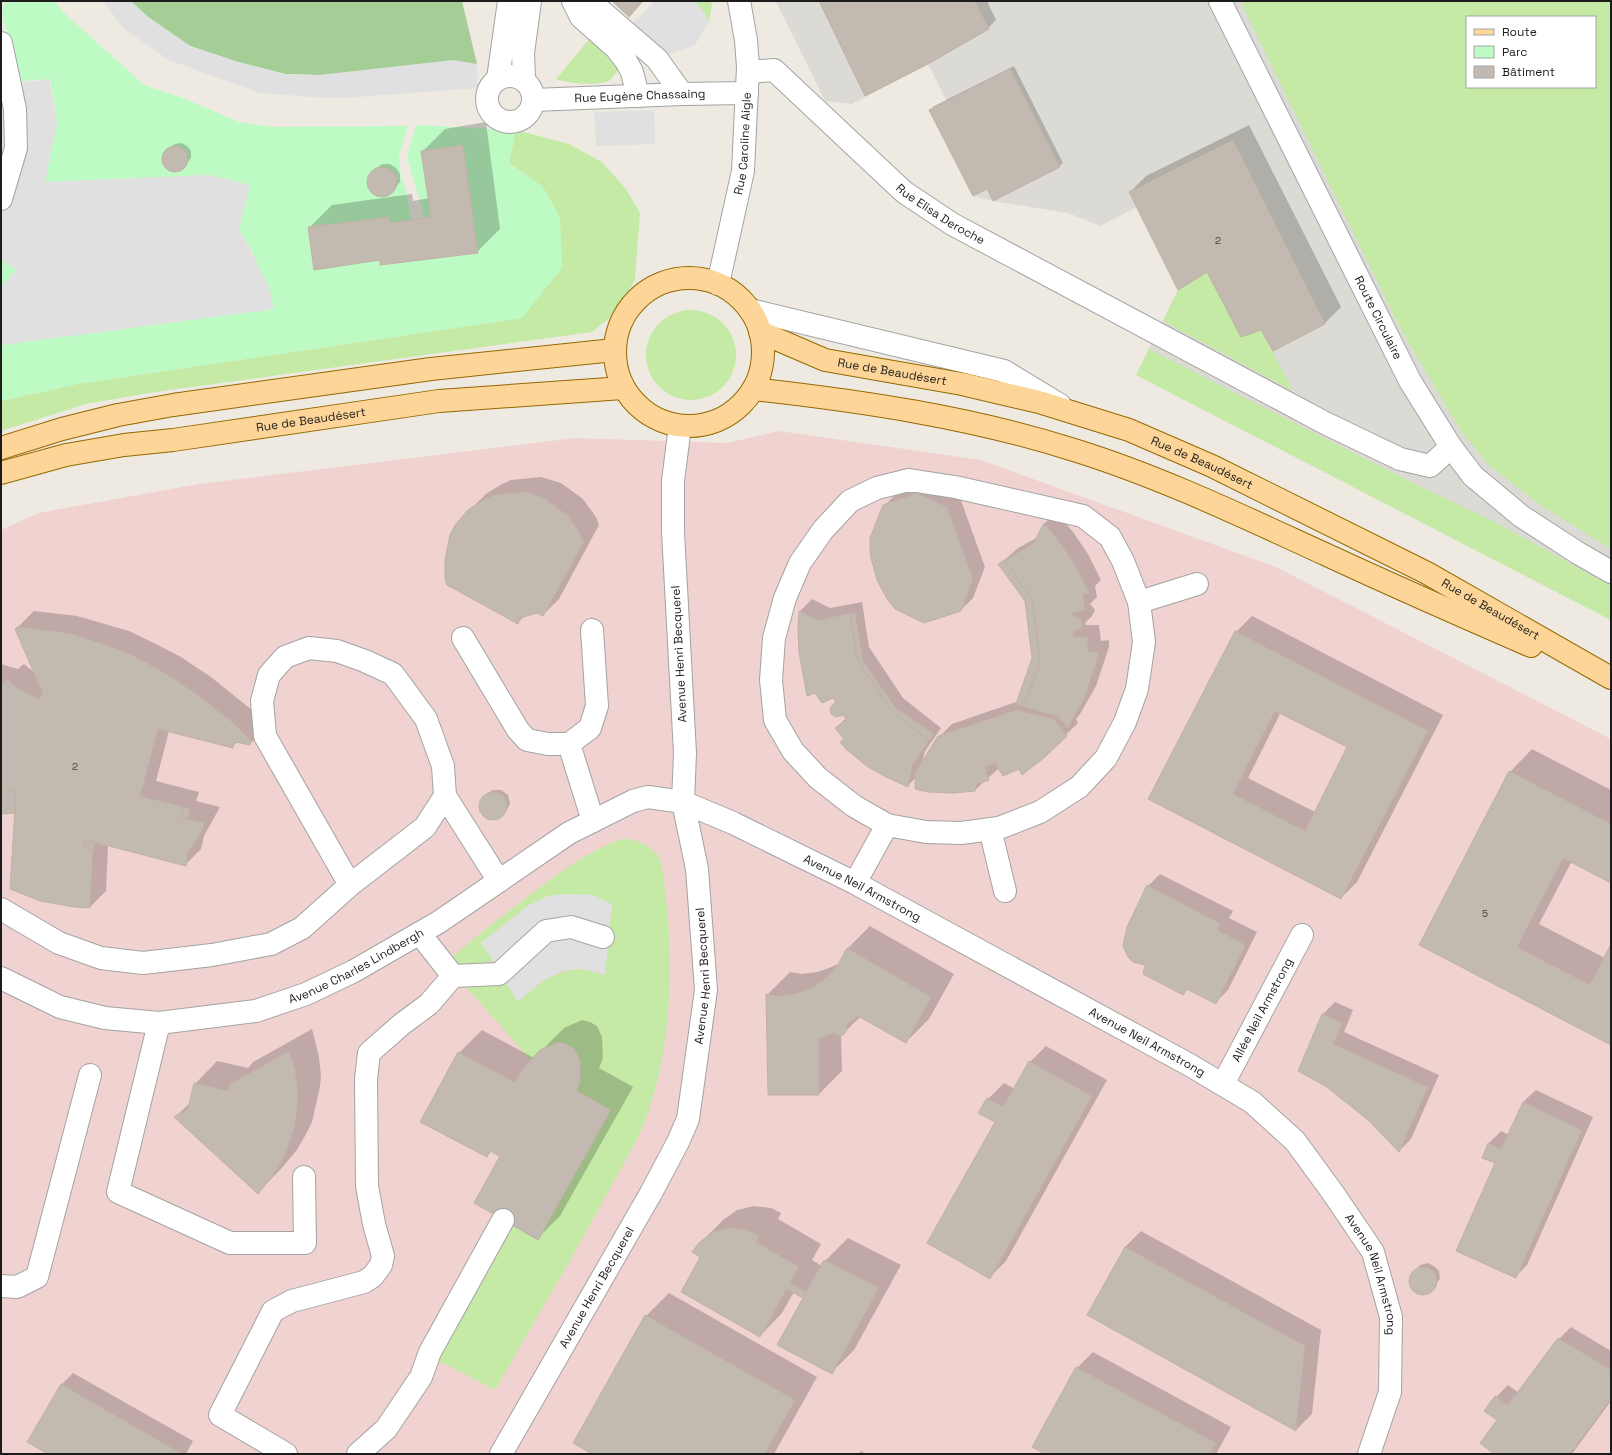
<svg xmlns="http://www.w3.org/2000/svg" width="1612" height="1455" font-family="'Space Grotesk',sans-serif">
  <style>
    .commercial { fill: #f0d3d0 }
    .airport { fill: #dcdad4; fill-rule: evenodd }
    .grass { fill: #c5eaa6; fill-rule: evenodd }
    .forest { fill: #a5ce96 }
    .park { fill: #bdfac4 }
    .parking { fill: #e0e0e0 }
    .shadow { fill: #0003; fill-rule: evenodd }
    .building { fill: #c2bab1; stroke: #c0b1a4; fill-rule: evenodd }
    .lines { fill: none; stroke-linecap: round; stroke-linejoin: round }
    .minor-casing { stroke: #a3a3a3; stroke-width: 24 }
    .major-casing { stroke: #956800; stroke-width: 24 }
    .minor { stroke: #fff; stroke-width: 22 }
    .major { stroke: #fdd598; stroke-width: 22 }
    .labels { text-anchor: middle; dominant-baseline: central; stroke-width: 3; stroke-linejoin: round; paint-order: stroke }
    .number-label { font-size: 10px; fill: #464441 }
    .street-label { font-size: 12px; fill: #1c1c1c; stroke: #fff }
  </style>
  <rect width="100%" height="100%" fill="#eeeae2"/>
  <path class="commercial" d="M 779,431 L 981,460 L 1276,567 L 1611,739 L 1611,1454 L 1,1454 L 1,530 L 38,513 L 199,484 L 575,438 L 727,443 Z"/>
  <path class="airport" d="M 776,1 L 1611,1 L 1611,620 L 1136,375 L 1178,290 L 1137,207 L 1100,226 L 1068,213 L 993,201 L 973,196 L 929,110 L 947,101 L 928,64 L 852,104 L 825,101 ZM 1467,17 L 1595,17 L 1595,87 L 1467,87 Z"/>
  <path class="grass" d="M 694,1 L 711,1 L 712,4 L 709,22 L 703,11 Z
    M 1245,1 L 1611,1 L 1611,549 L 1539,504 L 1489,465 L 1461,431 L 1400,328 L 1242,5 ZM 1467,17 L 1595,17 L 1595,87 L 1467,87 Z
    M 592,36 L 619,68 C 616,73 612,80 606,82 C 593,86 568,83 556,79 Z
    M 516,130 L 569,144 L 602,162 L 626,189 L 640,213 L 635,279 L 620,310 L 592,332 L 155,392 L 86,404 L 1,431 L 1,401 L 77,384 L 522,318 L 543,187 L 509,163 Z
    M 1207,272 L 1241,337 L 1261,330 L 1293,391 L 1163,321 L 1178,290 Z
    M646 355a45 45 0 1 1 90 0a45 45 0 1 1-90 0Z
    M 1149,349 L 1421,487 L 1495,522 L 1611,586 L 1611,620 L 1136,375 Z
    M 621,839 C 634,839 642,841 652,850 C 654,851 657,853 658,856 C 664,868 664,884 666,898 C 675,973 670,1066 639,1136 L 571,1259 L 495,1390 L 439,1361 L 453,1333 L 514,1226 L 538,1240 L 610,1110 L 577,1091 C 581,1079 585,1058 573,1049 C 570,1046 563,1044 559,1042 L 546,1047 L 531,1060 L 464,985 L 503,977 L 518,1001 C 536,986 555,969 580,969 C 588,969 597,973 605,975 L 529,905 L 481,943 L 493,960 C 478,968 472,969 456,964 L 452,957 C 480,933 509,910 538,889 C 564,869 591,850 621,839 Z"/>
  <path class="forest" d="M 131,1 L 462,1 L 477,64 L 319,75 L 285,74 L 238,62 L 190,46 L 148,17 Z"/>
  <path class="park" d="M 4,1 L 55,1 L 63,12 L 144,85 L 183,98 L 239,122 L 273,127 L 408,126 L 399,155 L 401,178 L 406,189 L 411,220 L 390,223 L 389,217 L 308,227 L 314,269 L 380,260 L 380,265 L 477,252 L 463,145 L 422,151 L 431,217 L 424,218 L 421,204 L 407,158 L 416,125 L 516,130 L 509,163 L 543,187 L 560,217 L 562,268 L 522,318 L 77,384 L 1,401 L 1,345 L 274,309 L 252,251 L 239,228 L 249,185 L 209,175 L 44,182 L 57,122 L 50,79 L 22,81 L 2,15 Z
    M 1,259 L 16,270 L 1,288 Z"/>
  <path class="parking" d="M 103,1 L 131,1 L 148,17 L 190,46 L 238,62 L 285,74 L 319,75 L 453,60 L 477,64 L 478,88 L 345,98 L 326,98 L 260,93 L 169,60 L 124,29 Z
    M 655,1 L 694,1 L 703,11 L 709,22 L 695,45 L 663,56 L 630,26 Z
    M 49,79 L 57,122 L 45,182 L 209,175 L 250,185 L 239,228 L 269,286 L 274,309 L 1,345 L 1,288 L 16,270 L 1,259 L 1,82 L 9,81 L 32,82 Z
    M 654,110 L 655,144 L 596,146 L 594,112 Z
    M 566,894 L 593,895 L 612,904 L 605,975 L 582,969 L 564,970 L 542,981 L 518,1002 L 493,960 L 481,943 L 529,905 L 548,896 Z"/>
  <path class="shadow" d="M 820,1 L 987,1 L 996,20 L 988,28 Z
    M 1014,66 L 1063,163 L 1059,166 L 987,188 L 931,110 L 934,106 Z
    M 486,122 L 500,229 L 477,252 L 380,259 L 309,228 L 332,205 L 412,194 L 413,201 L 429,198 L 423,151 L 445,129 Z
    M 1249,125 L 1341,307 L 1325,323 L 1274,350 L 1262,329 L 1130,192 L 1146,176 Z
    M 182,143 L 187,146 L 191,151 L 191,158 L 184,167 L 178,171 L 172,171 L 167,168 L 163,163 L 163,157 L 170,147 L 175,144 Z
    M 382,164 L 390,164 L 396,168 L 400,174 L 400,182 L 392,192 L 386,196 L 378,196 L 372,193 L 368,187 L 368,179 L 372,172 Z
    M 541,477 L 561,483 L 583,499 L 596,517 L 599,525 L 559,599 L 543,615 L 537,612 L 525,615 L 518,623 L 446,578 L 447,551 L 451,535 L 469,511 L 486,494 L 502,484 L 511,480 Z
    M 929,481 L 959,495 L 985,567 L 973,598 L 960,611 L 884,506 L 897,493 Z
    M 1056,512 L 1073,532 L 1088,554 L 1101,580 L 1095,586 L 1097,597 L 1089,605 L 1091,605 L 1095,610 L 1092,616 L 1085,623 L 1086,625 L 1099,625 L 1101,641 L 1109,640 L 1109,647 L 1096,686 L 1080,714 L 1076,719 L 1078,723 L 1044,756 L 1019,767 L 999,768 L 975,790 L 916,777 L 908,786 L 845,739 L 836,728 L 846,718 L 845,714 L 834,705 L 837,702 L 799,629 L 800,611 L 812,599 L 830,608 L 862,602 L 869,647 L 903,698 L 941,728 L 925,751 L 922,763 L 939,737 L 952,724 L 1019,701 L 1033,658 L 1026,601 L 1000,564 L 1018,548 L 1038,537 L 1045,523 Z
    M 34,611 L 77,616 L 129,631 L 156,644 L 181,657 L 211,677 L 257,714 L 266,728 L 250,744 L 238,741 L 232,747 L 169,731 L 156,781 L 199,792 L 196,801 L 220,807 L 204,836 L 201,849 L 185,865 L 108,845 L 106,891 L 90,907 L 16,812 L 1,813 L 1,664 L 18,669 L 24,664 L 34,672 L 16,629 Z
    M 1252,616 L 1443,715 L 1357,882 L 1341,898 L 1150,799 L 1236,632 ZM 1281,712 L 1349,747 L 1315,812 L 1248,778 Z
    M 1532,749 L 1611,790 L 1611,881 L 1572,861 L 1539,924 L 1605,958 L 1611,946 L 1611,1044 L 1420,945 L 1510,772 Z
    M 492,790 L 501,790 L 508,795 L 510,803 L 508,808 L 497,819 L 493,819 L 481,812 L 481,805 L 482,800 Z
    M 1160,874 L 1233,911 L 1229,918 L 1257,932 L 1228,990 L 1216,1002 L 1189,988 L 1183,994 L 1146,965 L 1148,886 Z
    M 870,926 L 954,974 L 929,1019 L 906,1042 L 861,1016 L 844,1033 L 841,1034 L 842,1071 L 819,1094 L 767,995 L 790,972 L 802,974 L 817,972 L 829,968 L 840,963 L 847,949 Z
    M 1335,1002 L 1353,1010 L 1344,1032 L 1439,1075 L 1411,1139 L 1399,1151 L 1369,1119 L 1327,1086 L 1299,1070 L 1323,1014 Z
    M 582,1020 L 590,1022 L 597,1026 L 602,1037 L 603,1058 L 599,1068 L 633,1087 L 560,1216 L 537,1239 L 501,1156 L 492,1151 L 487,1156 L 459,1053 L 482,1030 L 534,1058 L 564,1028 Z
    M 312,1029 L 319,1057 L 321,1076 L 320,1087 L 312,1122 L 305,1136 L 296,1151 L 280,1170 L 258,1192 L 175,1117 L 191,1102 L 195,1084 L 217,1061 L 248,1068 L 253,1062 Z
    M 1046,1046 L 1107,1080 L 1006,1261 L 990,1277 L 996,1122 L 988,1099 L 1004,1083 L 1015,1089 L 1030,1062 Z
    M 1536,1090 L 1593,1117 L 1527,1265 L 1515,1277 L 1496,1163 L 1483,1157 L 1489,1143 L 1501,1131 L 1509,1135 L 1523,1102 Z
    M 754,1206 L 771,1208 L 781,1213 L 778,1219 L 821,1244 L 812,1260 L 822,1266 L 825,1261 L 848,1238 L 901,1265 L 854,1350 L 831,1373 L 804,1298 L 794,1292 L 782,1313 L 760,1336 L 701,1256 L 700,1243 L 723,1220 L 737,1210 Z
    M 1141,1231 L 1321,1330 L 1312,1414 L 1296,1430 L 1088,1315 L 1125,1247 Z
    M 1428,1263 L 1435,1267 L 1439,1271 L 1440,1279 L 1429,1292 L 1424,1294 L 1418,1293 L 1411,1287 L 1410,1279 L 1420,1265 Z
    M 669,1293 L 817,1377 L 774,1454 L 594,1454 L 646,1316 Z
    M 1571,1327 L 1611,1351 L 1611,1401 L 1572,1454 L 1496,1454 L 1499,1420 L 1496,1397 L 1508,1385 L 1519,1393 L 1559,1339 Z
    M 1093,1352 L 1231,1427 L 1216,1454 L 1047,1454 L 1077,1368 Z
    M 73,1373 L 193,1441 L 186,1454 L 50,1454 L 61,1385 Z
    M 861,1451 L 866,1454 L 858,1454 Z"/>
  <path class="building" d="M 612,1 L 643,1 L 629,17 Z
    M 819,1 L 975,1 L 989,29 L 928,64 L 865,96 Z
    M 1010,69 L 1060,167 L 993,201 L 987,189 L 973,196 L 929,110 Z
    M 1233,140 L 1325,324 L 1273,351 L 1261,330 L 1241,337 L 1207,272 L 1178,290 L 1129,192 Z
    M 463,145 L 478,253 L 380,265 L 380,260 L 314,270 L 308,227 L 389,217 L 390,223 L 431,217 L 421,151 Z
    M162 159a13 13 0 1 1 26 0a13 13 0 1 1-26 0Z
    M367 182a15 15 0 1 1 30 0a15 15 0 1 1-30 0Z
    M 524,492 L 533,494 L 545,499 L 567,515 L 580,533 L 584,542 L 543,616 L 537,613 L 520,618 L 518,624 L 447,585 L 445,578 L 445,560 L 450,535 L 455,525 L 468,510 L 485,499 L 494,495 Z
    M 917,493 L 947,507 L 973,579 L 961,611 L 924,623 L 895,609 L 887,599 L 877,580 L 871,558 L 870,548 L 870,538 L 883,505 Z
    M 1044,523 L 1061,544 L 1076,566 L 1089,593 L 1083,595 L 1085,610 L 1073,613 L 1073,616 L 1079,617 L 1083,623 L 1081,629 L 1073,631 L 1074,637 L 1087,637 L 1089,652 L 1098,651 L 1097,660 L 1084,699 L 1068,728 L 1057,716 L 1024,707 L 1040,661 L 1032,600 L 1005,560 L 1033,544 Z
    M 1005,560 L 1032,600 L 1040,661 L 1024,707 L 1016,704 L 1032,658 L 1025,601 L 998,564 Z
    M 799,611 L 818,620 L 850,613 L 857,659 L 891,710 L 929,741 L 913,764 L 908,787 L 882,775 L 868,767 L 847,750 L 840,742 L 844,739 L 835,728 L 846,720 L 844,715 L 836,717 L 831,714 L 830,709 L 833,704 L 836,703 L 833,698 L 822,703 L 815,693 L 807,696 L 799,652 L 798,629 Z
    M 855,612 L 863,661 L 896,708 L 934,734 L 929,741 L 891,710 L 857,659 L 850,613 Z
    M 17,627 L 60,632 L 76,635 L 112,647 L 140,659 L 165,673 L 195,693 L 231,721 L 251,741 L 250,745 L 235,742 L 233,748 L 158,729 L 140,796 L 184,807 L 181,817 L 205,823 L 198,838 L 188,852 L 186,866 L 86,840 L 84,848 L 93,850 L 90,908 L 74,907 L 40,901 L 10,889 L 16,793 L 1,784 L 1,684 L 7,679 L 18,688 L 38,699 L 43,694 L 15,629 Z
    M 1235,631 L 1428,731 L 1341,899 L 1148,799 ZM 1275,711 L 1347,747 L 1305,831 L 1233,794 Z
    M 1016,710 L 1054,719 L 1067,736 L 1045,757 L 1022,775 L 1019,769 L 1003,776 L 995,763 L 985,767 L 989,780 L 977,784 L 975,791 L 953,793 L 928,792 L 915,789 L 915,773 L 938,736 Z
    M 1509,771 L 1611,824 L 1611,883 L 1563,858 L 1517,947 L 1590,985 L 1611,944 L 1611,1045 L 1419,945 Z
    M 1,784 L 16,793 L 15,813 L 1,814 Z
    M479 806a14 14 0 1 1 28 0a14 14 0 1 1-28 0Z
    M 184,807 L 190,809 L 188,819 L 181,817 Z
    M 86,840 L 95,843 L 93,850 L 84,848 Z
    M 1147,885 L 1221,924 L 1217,930 L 1246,945 L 1216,1004 L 1187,989 L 1183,995 L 1143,974 L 1145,965 L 1133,962 L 1128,957 L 1123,946 L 1127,927 Z
    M 847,948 L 931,997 L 906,1043 L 858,1016 L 846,1025 L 847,1030 L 843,1035 L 839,1036 L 833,1033 L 819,1039 L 819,1095 L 768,1095 L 766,994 L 779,996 L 793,994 L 805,991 L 818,984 L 828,976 L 837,966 Z
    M 1322,1014 L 1342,1023 L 1333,1044 L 1428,1087 L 1399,1152 L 1368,1120 L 1338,1096 L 1327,1087 L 1298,1071 Z
    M 558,1042 L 567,1044 L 574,1049 L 580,1060 L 580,1081 L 577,1091 L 611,1110 L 538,1240 L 474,1203 L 500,1156 L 490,1151 L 487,1157 L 420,1122 L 458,1052 L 514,1082 L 527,1064 L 540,1050 Z
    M 289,1051 L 295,1070 L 298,1090 L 297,1111 L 294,1129 L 283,1160 L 273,1175 L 258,1194 L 174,1117 L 188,1109 L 194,1083 L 228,1091 L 229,1085 Z
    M 1029,1061 L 1092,1096 L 990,1279 L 927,1243 L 995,1122 L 978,1113 L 987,1098 L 1003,1107 Z
    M 1523,1102 L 1582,1130 L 1516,1278 L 1456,1251 L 1495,1163 L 1482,1158 L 1488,1143 L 1501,1149 Z
    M 730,1228 L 742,1229 L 754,1233 L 759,1236 L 756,1242 L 799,1267 L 790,1283 L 806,1292 L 824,1260 L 879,1288 L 832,1374 L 777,1345 L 803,1298 L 787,1289 L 760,1337 L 681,1292 L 700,1257 L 692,1252 L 699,1243 L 713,1232 Z
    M 1125,1247 L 1305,1346 L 1296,1431 L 1087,1315 Z
    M1409 1281a14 14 0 1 1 28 0a14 14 0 1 1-28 0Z
    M 645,1315 L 795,1400 L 765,1454 L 592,1454 L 573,1443 Z
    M 1558,1338 L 1611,1370 L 1611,1399 L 1570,1454 L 1494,1454 L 1480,1443 L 1497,1420 L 1484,1411 L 1495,1396 L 1508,1405 Z
    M 1076,1367 L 1216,1443 L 1210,1454 L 1045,1454 L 1032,1447 Z
    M 61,1384 L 182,1454 L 48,1454 L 27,1442 Z"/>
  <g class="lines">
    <defs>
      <g id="minor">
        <path d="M 573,1 L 581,17 L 616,48 L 626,61 L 632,72 L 638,96"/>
        <path d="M 587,1 L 593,4 L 657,59 L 682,94"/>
        <path id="s1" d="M 1220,1 L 1410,381 L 1451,447 L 1473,476 L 1521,516 L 1578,553 L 1611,572"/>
        <path d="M 1,43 L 15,109 L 16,148 L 1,199"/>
        <path id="s2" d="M 748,72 L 774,70 L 904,192 L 952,224 L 1325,423 L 1400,459 L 1430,466 L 1451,447"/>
        <circle cx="510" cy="99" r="23"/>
        <path d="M 498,79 L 509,1"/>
        <path d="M 524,80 L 523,53 L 530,1"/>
        <path id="s3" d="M 534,100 L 682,94 L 747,93"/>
        <path id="s4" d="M 718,284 L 743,171 L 748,67 L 746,40 L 739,1"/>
        <path d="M 750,310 L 1004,371 L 1060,405"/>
        <path d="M 909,480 L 955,487 L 1083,516 L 1110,537 L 1123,561 L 1139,602 L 1144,642 L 1137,689 L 1125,722 L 1106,758 L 1079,787 L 1040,812 L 999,828 L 961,833 L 926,832 L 887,825 L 854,806 L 818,778 L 793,751 L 775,720 L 771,680 L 774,638 L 785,598 L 800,563 L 823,530 L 850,501 L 877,488 Z"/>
        <path d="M 1139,602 L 1197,584"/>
        <path d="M 592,630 L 597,706 L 590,728 L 569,744 L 593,821"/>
        <path d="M 463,638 L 518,730 L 527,740 L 548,744 L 569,744"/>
        <path d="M 445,796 L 499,881"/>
        <path d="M 990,829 L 1005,891"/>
        <path d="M 855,883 L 887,825"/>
        <path d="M 1,909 L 59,943 L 101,958 L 143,963 L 212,955 L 271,944 L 302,928 L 350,885 L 425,827 L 445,796 L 443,766 L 426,719 L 393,674 L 365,661 L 337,651 L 309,648 L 285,657 L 269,675 L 262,701 L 265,736 L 350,885"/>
        <path d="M 420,934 L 453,976"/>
        <path id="s5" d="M 1,978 L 60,1007 L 105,1018 L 159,1023 L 256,1011 L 306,994 L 354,971 L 439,922 L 569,833 L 633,801 L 648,797 L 683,802 L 733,823 L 855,883 L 1188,1064 L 1252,1102 L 1295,1141 L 1333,1193 L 1373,1252 L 1391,1317 L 1390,1392 L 1369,1454"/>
        <path d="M 159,1023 L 118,1192 L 230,1243 L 305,1243 L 304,1177"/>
        <path id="s6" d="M 1223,1084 L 1302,935"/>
        <path d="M 1,1286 L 17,1287 L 37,1277 L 90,1075"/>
        <path d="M 286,1454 L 220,1415 L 273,1311 L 292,1301 L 364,1282 L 373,1276 L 381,1265 L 383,1256 L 374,1224 L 367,1186 L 366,1079 L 369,1053 L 402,1024 L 429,1004 L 453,976 L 499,974 L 546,931 L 571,927 L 603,937"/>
        <path d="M 358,1454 L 386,1429 L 421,1377 L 430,1352 L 503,1220"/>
        <path id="s7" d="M 501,1454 L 651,1193 L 678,1142 L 688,1119 L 706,990 L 697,869 L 683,802 L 685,753 L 673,532 L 673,481 L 680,426"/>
      </g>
      <g id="major">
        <circle cx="689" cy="352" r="74"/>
        <path id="s8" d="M 760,332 L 825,360 L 962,384 L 1039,402 L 1129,430 L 1212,466 L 1427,573 L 1611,678"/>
        <path d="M 753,389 C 861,401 970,417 1074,450 C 1161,477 1244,517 1327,555 C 1394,586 1462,616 1531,646"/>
        <path d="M 1,448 L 62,429 L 118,415 L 173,405 L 431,369 L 614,350"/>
        <path id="s9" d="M 1,473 L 66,455 L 124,445 L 173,440 L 439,401 L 623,388"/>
      </g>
    </defs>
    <use href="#minor" class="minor-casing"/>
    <use href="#major" class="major-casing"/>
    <use href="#minor" class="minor"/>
    <use href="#major" class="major"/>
  </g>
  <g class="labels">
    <g class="number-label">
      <text x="1218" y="240">2</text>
      <text x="75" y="766">2</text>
      <text x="1485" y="913">5</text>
    </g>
    <g class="street-label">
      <text stroke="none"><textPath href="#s3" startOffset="106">Rue Eugène Chassaing</textPath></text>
      <text stroke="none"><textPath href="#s4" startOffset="143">Rue Caroline Aigle</textPath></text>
      <text stroke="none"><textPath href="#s2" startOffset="247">Rue Elisa Deroche</textPath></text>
      <text stroke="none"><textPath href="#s1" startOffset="354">Route Circulaire</textPath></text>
      <text stroke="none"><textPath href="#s8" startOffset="139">Rue de Beaudésert</textPath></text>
      <text stroke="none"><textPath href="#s9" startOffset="315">Rue de Beaudésert</textPath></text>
      <text stroke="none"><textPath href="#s8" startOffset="463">Rue de Beaudésert</textPath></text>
      <text stroke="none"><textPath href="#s8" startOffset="787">Rue de Beaudésert</textPath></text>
      <text transform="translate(679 654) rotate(-93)">Avenue Henri Becquerel</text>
      <text stroke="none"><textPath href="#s5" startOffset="947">Avenue Neil Armstrong</textPath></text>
      <text stroke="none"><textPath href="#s5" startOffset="374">Avenue Charles Lindbergh</textPath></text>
      <text stroke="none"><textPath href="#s7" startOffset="528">Avenue Henri Becquerel</textPath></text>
      <text stroke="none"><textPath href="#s6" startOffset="84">Allée Neil Armstrong</textPath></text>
      <text stroke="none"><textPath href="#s5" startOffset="1271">Avenue Neil Armstrong</textPath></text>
      <text stroke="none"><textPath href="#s5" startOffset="1606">Avenue Neil Armstrong</textPath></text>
      <text stroke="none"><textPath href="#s7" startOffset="192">Avenue Henri Becquerel</textPath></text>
    </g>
  </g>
  <rect width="1612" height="1455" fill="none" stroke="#1c1c1c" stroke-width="4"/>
  <rect x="1466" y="16" width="130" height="72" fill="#ffffff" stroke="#a4a4a4"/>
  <rect x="1474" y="29" width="20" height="6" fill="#fdd598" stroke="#a4a4a4"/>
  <text x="1502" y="36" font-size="12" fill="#1c1c1c">Route</text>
  <rect x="1474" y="46" width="20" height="12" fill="#bdfac4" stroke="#a4a4a4"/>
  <text x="1502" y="56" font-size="12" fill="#1c1c1c">Parc</text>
  <rect x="1474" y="66" width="20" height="12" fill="#c2bab1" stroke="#a4a4a4"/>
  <text x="1502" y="76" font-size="12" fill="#1c1c1c">Bâtiment</text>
</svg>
